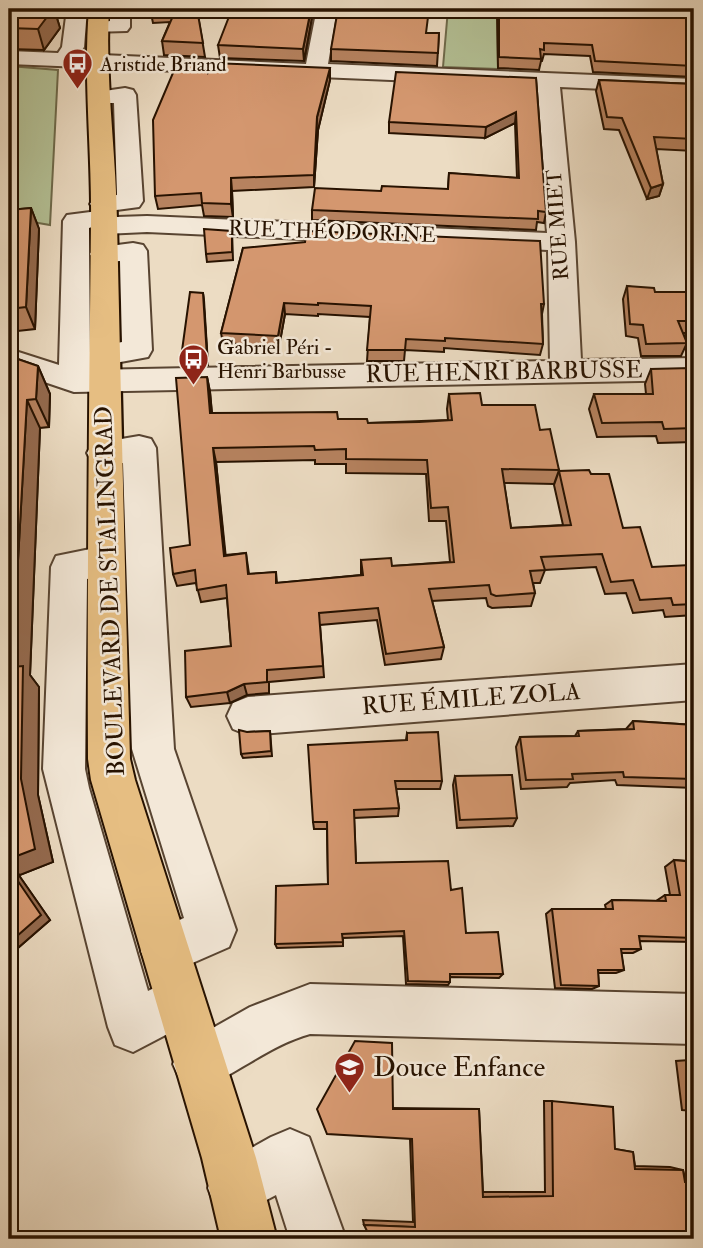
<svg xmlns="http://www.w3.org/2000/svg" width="703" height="1248" font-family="'IM FELL Double Pica',serif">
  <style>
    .green { fill: #b4c196; stroke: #6e6a4b; stroke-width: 2 }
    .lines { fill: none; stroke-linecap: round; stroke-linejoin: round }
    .minor-casing { stroke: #584431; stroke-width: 4 }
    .major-casing { stroke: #271200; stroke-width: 4 }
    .minor { fill: #f3e8d8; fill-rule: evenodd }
    .major { fill: #e6be82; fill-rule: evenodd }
    .wall { fill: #b6825f; stroke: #271200; stroke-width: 2; fill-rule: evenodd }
    .shaded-wall { fill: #946a4e; stroke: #271200; stroke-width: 2 }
    .building { fill: #d4976f; stroke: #271200; stroke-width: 2; fill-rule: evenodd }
    .labels { text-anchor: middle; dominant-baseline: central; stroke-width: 5; stroke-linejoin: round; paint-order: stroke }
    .far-poi-label { font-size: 21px; fill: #271200; stroke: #f3e8d8; text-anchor: start }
    .far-street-label { font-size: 21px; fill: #271200; stroke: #f3e8d8 }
    .street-label { font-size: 24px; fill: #271200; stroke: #f3e8d8 }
    .near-poi-label { font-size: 28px; fill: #271200; stroke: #f3e8d8; text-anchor: start }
  </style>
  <rect width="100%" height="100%" fill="#ecdcc3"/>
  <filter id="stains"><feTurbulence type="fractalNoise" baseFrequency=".00286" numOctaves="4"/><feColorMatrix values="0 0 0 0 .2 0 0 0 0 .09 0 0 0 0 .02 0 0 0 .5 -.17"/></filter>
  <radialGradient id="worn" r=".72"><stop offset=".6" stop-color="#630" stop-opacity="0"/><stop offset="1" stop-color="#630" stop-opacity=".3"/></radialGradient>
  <path class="green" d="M 448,9 L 497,9 L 498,69 L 443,67 Z
    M 9,66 L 58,70 L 50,225 L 9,218 Z"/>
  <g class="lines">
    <defs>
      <path id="minor" d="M 67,9 L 87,9 L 84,47 L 79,54 L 306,64 L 316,13 L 319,9 L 341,9 L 336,15 L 328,64 L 694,79 L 694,93 L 560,87 L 575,242 L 581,360 L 694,358 L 694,380 L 74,392 L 9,370 L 9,349 L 59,365 L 63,221 L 67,215 L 98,211 L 90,204 L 94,198 L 117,195 L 114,103 L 91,103 L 88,98 L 91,93 L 125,88 L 133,90 L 136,95 L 143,201 L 139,207 L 109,211 L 117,217 L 147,216 L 547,233 L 537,86 L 9,64 L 9,51 L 58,53 L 62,47 ZM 92,227 L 95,232 L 104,234 L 147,232 L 548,250 L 550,361 L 90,370 L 90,356 L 93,362 L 104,365 L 148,357 L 152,350 L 147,251 L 143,245 L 133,243 L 94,248 L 90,254 L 94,260 L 104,262 L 120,261 L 122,342 L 93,348 L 90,354 L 89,228 Z
        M 110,9 L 130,9 L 130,27 L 127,31 L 91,32 L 88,28 L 91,24 L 110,21 Z
        M 139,436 L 151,439 L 156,448 L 174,749 L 236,930 L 229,947 L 165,975 L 148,968 L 141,951 L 148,934 L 184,918 L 132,749 L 123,463 L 104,465 L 92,462 L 87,453 L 92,444 Z
        M 105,546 L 118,550 L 123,561 L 118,572 L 87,579 L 85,769 L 89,788 L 148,991 L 180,975 L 198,982 L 205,1000 L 198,1018 L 133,1052 L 115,1045 L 108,1027 L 43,769 L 51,567 L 56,556 Z
        M 694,664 L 694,700 L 248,735 L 233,729 L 227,716 L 233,703 L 248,697 Z
        M 310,984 L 694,994 L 694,1044 L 310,1034 C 270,1045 237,1074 199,1090 L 181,1082 L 173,1064 L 181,1046 L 250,1007 Z
        M 290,1129 L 309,1137 L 346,1239 L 290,1239 L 276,1195 L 236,1216 L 216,1208 L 208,1188 L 216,1168 L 271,1137 Z"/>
      <path id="major" d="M 89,9 L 109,9 C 105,80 116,151 117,221 C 121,401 125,580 130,759 L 135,780 L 256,1158 L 277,1239 L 221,1239 L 202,1158 L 91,780 L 88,759 C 87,580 89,401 91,222 C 92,151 83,79 89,9 Z"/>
    </defs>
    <use href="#minor" class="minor-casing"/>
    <use href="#major" class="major-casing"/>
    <use href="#minor" class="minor"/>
    <use href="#major" class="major"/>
  </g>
  <path class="wall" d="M 9,9 L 58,9 L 58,13 L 56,15 L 60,28 L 44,50 L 9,49 Z
    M 150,9 L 197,9 L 205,57 L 164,55 L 162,41 L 170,22 L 153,23 Z
    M 497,9 L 694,9 L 694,77 L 593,72 L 590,56 L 544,54 L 542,61 L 541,61 L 539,70 L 498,68 Z
    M 313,12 L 304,61 L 220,58 L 218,45 Z
    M 427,33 L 439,33 L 437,66 L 331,61 L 331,49 Z
    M 330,68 L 330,80 L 318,130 L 314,187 L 232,191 L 233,217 L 204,216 L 202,205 L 158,209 L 155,196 L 208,72 Z
    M 536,78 L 546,212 L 544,223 L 537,222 L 536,230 L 312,220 L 312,210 L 381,191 L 448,189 L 449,173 L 517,178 L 515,123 L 485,138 L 389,133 L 389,122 Z
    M 599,80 L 694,84 L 694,151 L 656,149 L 663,184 L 659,196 L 647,199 L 619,130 L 604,129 L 596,91 Z
    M 31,208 L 39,229 L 35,329 L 9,332 L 9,210 Z
    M 232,231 L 233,260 L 207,262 L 206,254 Z
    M 243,248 L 544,304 L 542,314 L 543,344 L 540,355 L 444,348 L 444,352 L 405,350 L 404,361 L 367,361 L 370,317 L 318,314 L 318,316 L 285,314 L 279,347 L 223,343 L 221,333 Z
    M 627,286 L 655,292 L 694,292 L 694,333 L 683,333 L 687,343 L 681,356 L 641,356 L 638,338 L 626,336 L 623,299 Z
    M 203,293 L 208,365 L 183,366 L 181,358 Z
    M 9,356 L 38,366 L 50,394 L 49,427 L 40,428 L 30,675 L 39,687 L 38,795 L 53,862 L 20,875 L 18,874 L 50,920 L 19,947 L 9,942 Z
    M 651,369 L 694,379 L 694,442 L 658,443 L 656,436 L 597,437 L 589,409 L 594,394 L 646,394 L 645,384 Z
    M 207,377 L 210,392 L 212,413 L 338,419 L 368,423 L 448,420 L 447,409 L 449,394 L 482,405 L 540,430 L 559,470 L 554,484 L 504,483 L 511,528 L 563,525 L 554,485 L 559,471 L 591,474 L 623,528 L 652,567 L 694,576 L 694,615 L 665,617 L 663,610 L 633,613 L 626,593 L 605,594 L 596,567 L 545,570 L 540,583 L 533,583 L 535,593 L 531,606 L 492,608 L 488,606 L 486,598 L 432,601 L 444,647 L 441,659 L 385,665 L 377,620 L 320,625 L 324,677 L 269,682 L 269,693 L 247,695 L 230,703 L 191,707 L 186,697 L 231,646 L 227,598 L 201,602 L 196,583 L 177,586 L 173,574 L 190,545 ZM 315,460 L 315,464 L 346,464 L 346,473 L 426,474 L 429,521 L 446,521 L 450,562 L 392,566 L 361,560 L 361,575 L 277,583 L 276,572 L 249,574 L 246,553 L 225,555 L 216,462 Z
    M 633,721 L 694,725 L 694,788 L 617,785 L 615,780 L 570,783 L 567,787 L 521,789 L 516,747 L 520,737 L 575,736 L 578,731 L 626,729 Z
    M 270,731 L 272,756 L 243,758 L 241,754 L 247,732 Z
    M 407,733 L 442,781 L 440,789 L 396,789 L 399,808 L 398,816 L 354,818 L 356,863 L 451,890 L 466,933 L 503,974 L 499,978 L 450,977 L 450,982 L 448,985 L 406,984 L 403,936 L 343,938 L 343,946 L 277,948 L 275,944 L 328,884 L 327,829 L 314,829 L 313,822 L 406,740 Z
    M 455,776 L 517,818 L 513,826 L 457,828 L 453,785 Z
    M 694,856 L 694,942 L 639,941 L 641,949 L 633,953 L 621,953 L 624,970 L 616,973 L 598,973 L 599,986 L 592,989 L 555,988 L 546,914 L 552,909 L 606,909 L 605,905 L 612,900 L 656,901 L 665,895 L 670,895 L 665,867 L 674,860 L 689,861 L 689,859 Z
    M 689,1060 L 694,1111 L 682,1110 L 676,1061 Z
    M 544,1101 L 552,1101 L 615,1149 L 633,1152 L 635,1166 L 670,1167 L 683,1170 L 685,1178 L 694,1178 L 694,1239 L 364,1225 L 363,1220 L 413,1222 L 410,1139 L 393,1108 L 479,1109 L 483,1192 L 545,1192 Z
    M 9,1236 L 39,1239 L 9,1239 Z"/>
  <path class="shaded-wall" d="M 40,9 L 58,9 L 58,13 L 56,15 L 60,28 L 44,50 L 38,29 Z
    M 311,9 L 317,9 L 313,12 L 304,61 L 303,49 Z
    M 330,68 L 330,80 L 318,130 L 314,187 L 314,175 L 317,117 Z
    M 516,112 L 515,123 L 485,138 L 486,127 Z
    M 231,178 L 232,191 L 233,217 L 231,204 Z
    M 663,184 L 659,196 L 647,199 L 651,188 Z
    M 31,208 L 39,229 L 35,329 L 26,307 Z
    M 203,293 L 204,300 L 208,365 L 207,357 Z
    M 284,303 L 285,314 L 279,347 L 278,336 Z
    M 38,366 L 50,394 L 49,427 L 36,399 Z
    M 207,377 L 210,392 L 213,427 L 210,413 Z
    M 27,400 L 40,428 L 30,675 L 39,687 L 38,795 L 53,862 L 20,875 L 18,874 L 50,920 L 19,947 L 9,943 L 9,859 L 21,779 L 12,667 Z
    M 213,448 L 216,462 L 227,568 L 224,556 Z
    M 244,684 L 247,695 L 230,703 L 227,692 Z"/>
  <path class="building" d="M 9,9 L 53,9 L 38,29 L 9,28 Z
    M 176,9 L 197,9 L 203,43 L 162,41 Z
    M 232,9 L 311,9 L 303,49 L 218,45 Z
    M 338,9 L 429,9 L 426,33 L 439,33 L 438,53 L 331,49 Z
    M 499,9 L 694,9 L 694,66 L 595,61 L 592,45 L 544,43 L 544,50 L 540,49 L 541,59 L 499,57 Z
    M 178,61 L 206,63 L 208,72 L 212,63 L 330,68 L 317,117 L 314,175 L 231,178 L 231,204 L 202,203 L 201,193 L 155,196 L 153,120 Z
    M 396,72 L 536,78 L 546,212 L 538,211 L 538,219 L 312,210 L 315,188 L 381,191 L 382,186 L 448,189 L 449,173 L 519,178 L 516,112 L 486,127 L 389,122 Z
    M 599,80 L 694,84 L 694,139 L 654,137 L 663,184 L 651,188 L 622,118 L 607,117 Z
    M 31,208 L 26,307 L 9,309 L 9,210 Z
    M 204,229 L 232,231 L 232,252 L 206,254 Z
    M 307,231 L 540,241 L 544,304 L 541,304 L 543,344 L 445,338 L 445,341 L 406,339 L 405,350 L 367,350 L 371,306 L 318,303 L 318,305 L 284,303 L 278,336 L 221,333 L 243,248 L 305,242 Z
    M 627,286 L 654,288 L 655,292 L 694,292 L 694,321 L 678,321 L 687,343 L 646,344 L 643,325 L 630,324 Z
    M 190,292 L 203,293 L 207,357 L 181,358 Z
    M 9,356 L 38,366 L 36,399 L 27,400 L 12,667 L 23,666 L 21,779 L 35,849 L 9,859 Z
    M 691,368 L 694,379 L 694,428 L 664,429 L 662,422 L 602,423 L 594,394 L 653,394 L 651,369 Z
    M 207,377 L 210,413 L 337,412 L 338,419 L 367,419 L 368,423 L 419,422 L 452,420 L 449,394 L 480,393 L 482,405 L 535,405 L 540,430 L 550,429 L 559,470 L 502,469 L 511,528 L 571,525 L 559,471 L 589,470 L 591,474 L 609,474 L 623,528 L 640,527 L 652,567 L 690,565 L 694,576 L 694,604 L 673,605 L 671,598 L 640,600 L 633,580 L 611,582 L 602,554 L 541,557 L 545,570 L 530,571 L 535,593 L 496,596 L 491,594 L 489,585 L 429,589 L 444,647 L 386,654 L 378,608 L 319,613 L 323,666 L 267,670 L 267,682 L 244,684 L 227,692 L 186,697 L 185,651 L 231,646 L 226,585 L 197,590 L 195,570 L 173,574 L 170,548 L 190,545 L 176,378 ZM 314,446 L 315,450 L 346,449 L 346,459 L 427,460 L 431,508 L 448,507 L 454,562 L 392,566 L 391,558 L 361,560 L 363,575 L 276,583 L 276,572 L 248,574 L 246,553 L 224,556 L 213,448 Z
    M 633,721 L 694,725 L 694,779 L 624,777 L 623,772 L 572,774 L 573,779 L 526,780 L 520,737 L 579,736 L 578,731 L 634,729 Z
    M 239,730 L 247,732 L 270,731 L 271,751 L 241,754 Z
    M 438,732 L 442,781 L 395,781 L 399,808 L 354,810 L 356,863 L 448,861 L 451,890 L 462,888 L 466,933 L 498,932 L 503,974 L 450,974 L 450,982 L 408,981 L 404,931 L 342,934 L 343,942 L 275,944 L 276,886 L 328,884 L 327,822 L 313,822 L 308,745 L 407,740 L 407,733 Z
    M 512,775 L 517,818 L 460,820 L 455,776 Z
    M 674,860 L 694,862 L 694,938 L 639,936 L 641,949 L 621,949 L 624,970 L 598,970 L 599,986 L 561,985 L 552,909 L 613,909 L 612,900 L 666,901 L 665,895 L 680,895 Z
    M 9,868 L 41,915 L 9,943 Z
    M 355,1041 L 392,1043 L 393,1109 L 479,1109 L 483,1197 L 553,1196 L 552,1101 L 613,1107 L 615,1149 L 633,1152 L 635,1169 L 683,1170 L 685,1182 L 694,1182 L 694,1239 L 371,1239 L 364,1225 L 415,1227 L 412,1139 L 327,1134 L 317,1109 Z
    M 689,1060 L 694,1060 L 694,1107 Z"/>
  <defs>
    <symbol id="bus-pin" viewBox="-11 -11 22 30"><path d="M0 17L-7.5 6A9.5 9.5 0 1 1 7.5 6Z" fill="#8f2418" stroke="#f3e8d8"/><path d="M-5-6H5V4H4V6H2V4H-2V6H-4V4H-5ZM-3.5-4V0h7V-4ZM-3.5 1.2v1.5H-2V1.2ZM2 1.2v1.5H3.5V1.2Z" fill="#fff"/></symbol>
    <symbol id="school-pin" viewBox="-11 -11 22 30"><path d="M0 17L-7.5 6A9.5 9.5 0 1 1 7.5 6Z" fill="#8f2418" stroke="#f3e8d8"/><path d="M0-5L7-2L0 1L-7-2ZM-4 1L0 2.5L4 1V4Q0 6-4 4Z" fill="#fff"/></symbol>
  </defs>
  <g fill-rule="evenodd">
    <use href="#bus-pin" x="60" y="46" width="35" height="47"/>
    <use href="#bus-pin" x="176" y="342" width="35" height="47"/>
    <use href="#school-pin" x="332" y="1050" width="35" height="47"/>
  </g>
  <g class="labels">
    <g class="far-poi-label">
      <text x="100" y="64">Aristide Briand</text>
      <text x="217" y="347">Gabriel Péri -<tspan x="217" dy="24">Henri Barbusse</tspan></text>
    </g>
    <g class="far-street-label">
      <text transform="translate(558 225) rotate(-94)">RUE MIET</text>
      <text transform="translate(332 232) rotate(2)">RUE THÉODORINE</text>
    </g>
    <g class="street-label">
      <text transform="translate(504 372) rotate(-1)">RUE HENRI BARBUSSE</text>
      <text transform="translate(110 591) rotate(-92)">BOULEVARD DE STALINGRAD</text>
      <text transform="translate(471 699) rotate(-4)">RUE ÉMILE ZOLA</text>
    </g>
    <g class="near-poi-label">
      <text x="373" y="1067">Douce Enfance</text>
    </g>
  </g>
  <rect width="703" height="1248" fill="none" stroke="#ecdcc3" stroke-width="35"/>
  <rect x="10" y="10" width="682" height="1227" fill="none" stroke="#271200" stroke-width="3.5"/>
  <rect x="18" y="18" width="668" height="1213" fill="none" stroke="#271200" stroke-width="2"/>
  <rect width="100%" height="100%" filter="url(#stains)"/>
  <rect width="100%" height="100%" fill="url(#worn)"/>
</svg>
